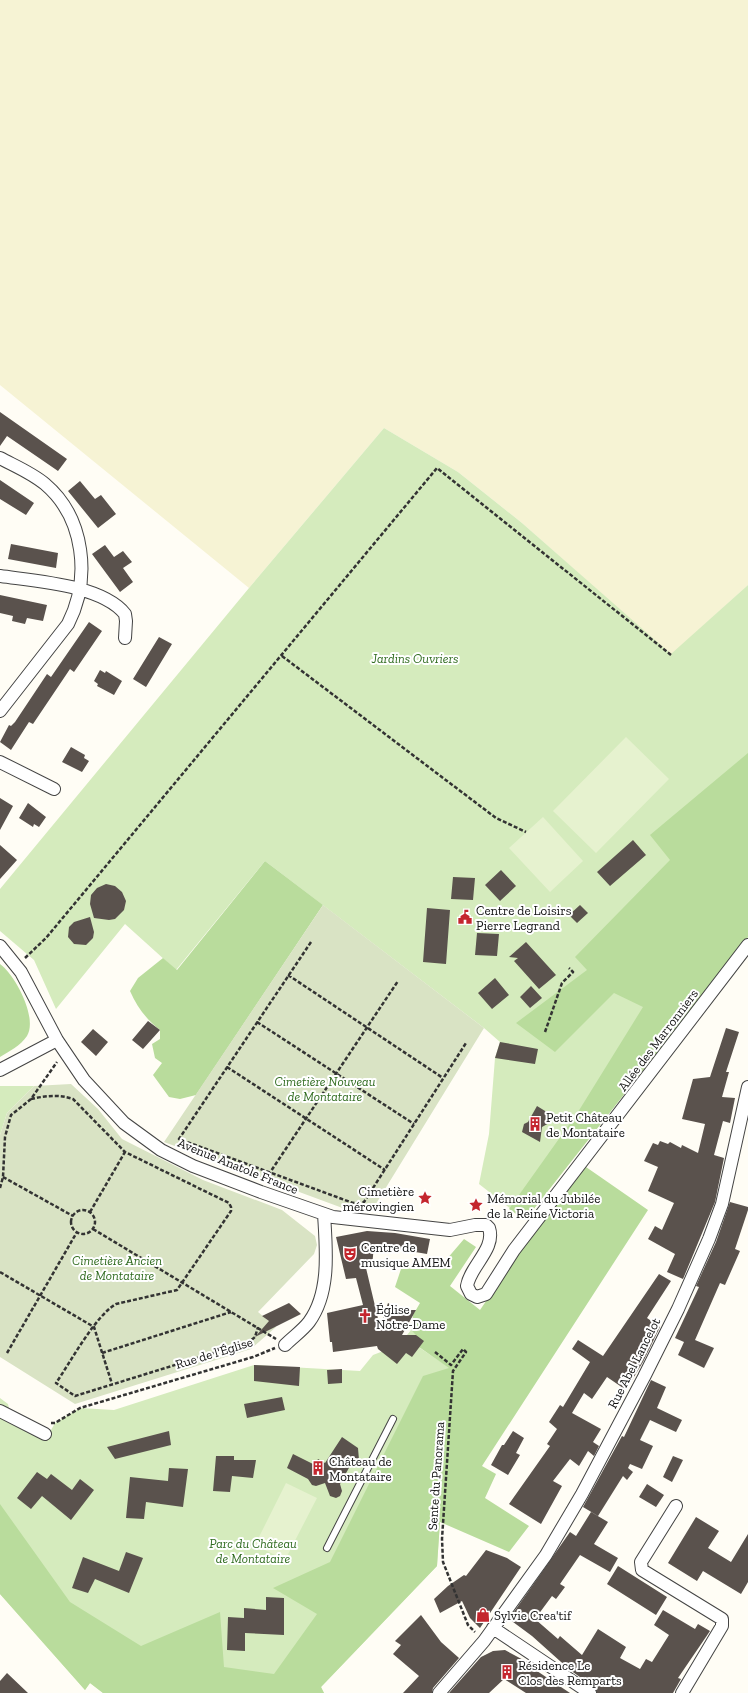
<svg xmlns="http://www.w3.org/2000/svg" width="748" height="1693" font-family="'Zilla Slab',serif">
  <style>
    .farmland { fill: #f6f3d4 }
    .green { fill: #d5ebbd }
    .forest { fill: #b9dc9c }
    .cemetery { fill: #d9e3c4 }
    .pitch { fill: #e6f2cf }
    .building { fill: #5a524d }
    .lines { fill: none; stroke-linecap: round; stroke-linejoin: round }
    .service-casing { stroke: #444; stroke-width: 8 }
    .minor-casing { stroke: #444; stroke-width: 14 }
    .path { stroke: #333; stroke-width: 2.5; stroke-dasharray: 4 2; stroke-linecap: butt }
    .service { stroke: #fff; stroke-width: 6 }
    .minor { stroke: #fff; stroke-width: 12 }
    .labels { text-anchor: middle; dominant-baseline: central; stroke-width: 4; stroke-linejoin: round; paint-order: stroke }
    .park-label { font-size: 13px; font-style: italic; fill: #2f6b1f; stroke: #fff }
    .poi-label { font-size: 13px; fill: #111; stroke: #fff; text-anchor: start }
    .street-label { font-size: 13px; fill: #111; stroke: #fff }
  </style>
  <rect width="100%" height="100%" fill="#fffdf5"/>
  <path class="farmland" d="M 0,0 L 748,0 L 748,585 L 671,655 L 522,523 L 458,472 L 384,428 L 249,588 L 0,385 Z"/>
  <path class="green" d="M 384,428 L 458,472 L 522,523 L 671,654 L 748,585 L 748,937 L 525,1220 L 479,1184 L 489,1134 L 495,1058 L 500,1042 L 484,1028 L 265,861 L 176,970 L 125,924 L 56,1009 L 34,960 L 0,931 L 0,889 L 249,588 Z
    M 0,1086 L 34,1086 L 7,1113 L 0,1135 Z
    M 411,1330 L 424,1341 L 420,1348 L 450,1368 L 437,1566 L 321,1687 L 324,1693 L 103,1693 L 90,1683 L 85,1690 L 0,1594 L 0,1398 L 8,1404 L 12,1421 L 46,1439 L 55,1423 L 80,1408 L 114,1410 L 254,1365 L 360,1371 L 373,1355 L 399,1345 Z"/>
  <path class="forest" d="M 748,753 L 748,937 L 525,1220 L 509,1209 L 578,1112 L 643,1007 L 614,993 L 555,1052 L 516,1023 L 587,970 L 575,957 L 670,860 L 650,835 Z
    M 265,861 L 323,905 L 196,1095 L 180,1099 L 169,1097 L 153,1075 L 162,1063 L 155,1058 L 152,1044 L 160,1039 L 160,1030 C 146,1019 137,1007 130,991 L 138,978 L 163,958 L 177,970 Z
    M 0,964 C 15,975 38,1017 27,1036 C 20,1046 10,1051 0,1057 Z
    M 586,1167 L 648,1210 L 482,1466 L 496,1474 L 485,1498 L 529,1526 L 509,1552 L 440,1522 L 437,1566 L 321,1687 L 324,1693 L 103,1693 L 90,1683 L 85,1690 L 0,1594 L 0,1504 L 70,1602 L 141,1646 L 220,1612 L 224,1667 L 274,1674 L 317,1614 L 273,1588 L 330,1562 L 423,1376 L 449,1368 L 419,1347 L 416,1335 L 411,1330 L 413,1315 L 420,1303 L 395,1287 L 401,1269 L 440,1267 L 464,1239 L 476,1247 L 450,1286 L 480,1310 L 518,1254 Z"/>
  <path class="cemetery" d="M 323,905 L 484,1028 L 374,1207 L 356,1213 L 164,1142 Z
    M 71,1084 L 98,1109 L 122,1139 L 203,1180 L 282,1210 L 315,1236 L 317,1245 L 314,1254 L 258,1312 L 276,1327 L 251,1349 L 75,1404 L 0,1357 L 0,1135 L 7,1113 L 34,1086 Z"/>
  <path class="pitch" d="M 626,737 L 669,779 L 596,853 L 553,811 Z
    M 543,817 L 583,861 L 550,892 L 509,848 Z
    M 286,1483 L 317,1498 L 285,1560 L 255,1545 Z"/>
  <path class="building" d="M 0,412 L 67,459 L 58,471 L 7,436 L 0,446 Z
    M 0,480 L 34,503 L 26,515 L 0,499 Z
    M 80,481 L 95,499 L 101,495 L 116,514 L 98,528 L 68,491 Z
    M 11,544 L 58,553 L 56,568 L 8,559 Z
    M 105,545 L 114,557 L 123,551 L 132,562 L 123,568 L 133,582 L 120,592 L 92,554 Z
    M 0,595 L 47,605 L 43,621 L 27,618 L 25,624 L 12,621 L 13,616 L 0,613 Z
    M 89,622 L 102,631 L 74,672 L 70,669 L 33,724 L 29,722 L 11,750 L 0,742 L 9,725 L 11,726 L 15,722 L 47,674 L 51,677 Z
    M 159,637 L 172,644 L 146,687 L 133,679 Z
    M 100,670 L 105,673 L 106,671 L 122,681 L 114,695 L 97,686 L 98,684 L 94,681 Z
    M 71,747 L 85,755 L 84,758 L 89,761 L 82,772 L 62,762 Z
    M 0,798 L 13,806 L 0,830 Z
    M 28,803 L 46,817 L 39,827 L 34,824 L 33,827 L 19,818 Z
    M 633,840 L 646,855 L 610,886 L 597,872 Z
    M 0,845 L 17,860 L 0,879 Z
    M 501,870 L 516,886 L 500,901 L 485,885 Z
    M 453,877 L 475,878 L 473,900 L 451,899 Z
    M 106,884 L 115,886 L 122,892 L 126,901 L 124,910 L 115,919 L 109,920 L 94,918 L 90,904 L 91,895 L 97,888 Z
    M 580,905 L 588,913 L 577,923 L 569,915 Z
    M 427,908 L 450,910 L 446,964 L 423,962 Z
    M 90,917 L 94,932 L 93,938 L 86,945 L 74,944 L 68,937 L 69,927 L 74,922 Z
    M 477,933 L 499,934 L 497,956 L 475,955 Z
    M 526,942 L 556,975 L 539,989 L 514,961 L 518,958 L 509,957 Z
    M 495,978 L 509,995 L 492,1009 L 478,993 Z
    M 531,986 L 542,998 L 530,1008 L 520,997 Z
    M 148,1021 L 160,1030 L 143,1049 L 132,1040 Z
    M 726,1028 L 739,1032 L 726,1072 L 729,1072 L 722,1097 L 735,1098 L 730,1123 L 723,1121 L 714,1155 L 724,1158 L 715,1202 L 683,1279 L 667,1272 L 675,1254 L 648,1239 L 655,1226 L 662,1230 L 674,1203 L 648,1191 L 658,1167 L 644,1161 L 653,1143 L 658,1145 L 660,1141 L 668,1144 L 670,1142 L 681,1148 L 682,1145 L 698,1153 L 705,1124 L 682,1119 L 693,1079 L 710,1077 Z
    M 93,1029 L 108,1042 L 96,1056 L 81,1042 Z
    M 500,1042 L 538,1049 L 535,1064 L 495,1058 Z
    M 537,1106 L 550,1114 L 551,1122 L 542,1127 L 540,1142 L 522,1132 L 524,1124 L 528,1122 Z
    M 730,1202 L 748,1207 L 748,1210 L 735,1249 L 740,1251 L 725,1285 L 720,1283 L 695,1340 L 714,1348 L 704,1368 L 678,1355 L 684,1342 L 675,1338 L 699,1287 L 696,1286 L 716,1242 Z
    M 367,1231 L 395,1233 L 430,1239 L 427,1254 L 374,1245 L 372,1267 L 366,1268 L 380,1327 L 388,1303 L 399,1310 L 416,1310 L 402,1335 L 416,1335 L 424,1341 L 412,1357 L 406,1353 L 397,1364 L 378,1349 L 377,1346 L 333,1352 L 332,1342 L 330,1342 L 327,1313 L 363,1305 L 356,1278 L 346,1279 L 336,1237 Z
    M 659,1274 L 671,1281 L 647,1318 L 660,1327 L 643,1362 L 626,1390 L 607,1377 L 592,1399 L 584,1393 L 572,1413 L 601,1429 L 593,1442 L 599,1446 L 594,1456 L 588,1451 L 579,1466 L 570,1459 L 553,1481 L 562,1486 L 541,1524 L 509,1504 L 550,1446 L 547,1444 L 557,1429 L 549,1422 L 560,1405 L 563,1407 L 590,1362 L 572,1349 L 578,1340 L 603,1356 Z
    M 289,1303 L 301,1314 L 255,1337 L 269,1321 L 262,1316 Z
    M 254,1365 L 300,1367 L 299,1386 L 254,1381 Z
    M 342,1369 L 342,1383 L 328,1384 L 327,1370 Z
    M 651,1380 L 666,1387 L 657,1408 L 682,1420 L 676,1432 L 650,1420 L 640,1440 L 653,1446 L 642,1469 L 630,1464 L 628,1468 L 633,1472 L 627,1480 L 623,1476 L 598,1516 L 583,1507 L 622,1436 L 624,1437 Z
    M 282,1397 L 285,1410 L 247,1418 L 244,1404 Z
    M 169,1431 L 171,1445 L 115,1459 L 107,1447 Z
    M 513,1431 L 524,1438 L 516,1453 L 520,1455 L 508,1475 L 491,1465 L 502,1445 L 504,1445 Z
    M 342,1437 L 358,1448 L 359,1460 L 357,1464 L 350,1466 L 340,1484 L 342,1491 L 340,1496 L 336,1498 L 330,1496 L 325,1483 L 316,1486 L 312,1485 L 308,1479 L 287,1468 L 293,1454 L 315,1465 L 318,1459 L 325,1463 Z
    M 216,1456 L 234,1456 L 234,1460 L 256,1460 L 253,1478 L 232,1476 L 230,1492 L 213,1491 Z
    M 673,1456 L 683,1460 L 672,1482 L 663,1477 Z
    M 169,1468 L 188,1469 L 183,1507 L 146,1502 L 144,1519 L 126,1518 L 130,1477 L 168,1481 Z
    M 37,1472 L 47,1479 L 51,1474 L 72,1490 L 80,1479 L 94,1490 L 71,1520 L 42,1496 L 31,1509 L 17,1498 Z
    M 647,1484 L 664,1495 L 656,1507 L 639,1497 Z
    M 591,1512 L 608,1522 L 594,1544 L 618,1558 L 610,1572 L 580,1555 L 560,1584 L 565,1587 L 556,1599 L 552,1596 L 535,1619 L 558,1639 L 560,1636 L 582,1655 L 598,1629 L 626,1647 L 620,1658 L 640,1669 L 646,1659 L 652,1662 L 669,1635 L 654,1625 L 663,1610 L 695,1629 L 698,1624 L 710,1631 L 678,1678 L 681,1679 L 673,1693 L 597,1693 L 594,1687 L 570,1670 L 532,1636 L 509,1619 L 570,1532 L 576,1536 Z
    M 696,1517 L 719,1531 L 708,1548 L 731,1562 L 748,1534 L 748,1582 L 741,1594 L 703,1571 L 697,1581 L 668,1563 Z
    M 486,1550 L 507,1558 L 521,1567 L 480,1628 L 470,1618 L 462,1601 L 440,1613 L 434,1599 L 448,1586 L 464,1575 L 466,1576 Z
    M 126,1552 L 143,1558 L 129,1593 L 95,1579 L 88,1593 L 72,1588 L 83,1557 L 119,1571 Z
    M 618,1566 L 667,1597 L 656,1615 L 607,1584 Z
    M 266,1597 L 284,1598 L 284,1635 L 245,1633 L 245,1651 L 227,1650 L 228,1617 L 244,1618 L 244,1608 L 266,1610 Z
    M 421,1615 L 441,1642 L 459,1658 L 433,1688 L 432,1693 L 403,1693 L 419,1676 L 393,1654 L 401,1645 L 395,1641 Z
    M 505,1650 L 529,1663 L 528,1665 L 570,1693 L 526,1693 L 504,1679 L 489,1693 L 449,1693 L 481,1657 L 493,1651 Z
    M 7,1673 L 28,1693 L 0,1693 L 0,1681 Z"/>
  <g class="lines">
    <defs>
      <path id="service" d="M 327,1548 L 393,1419"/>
      <path id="minor" d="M 0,458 C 15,466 32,473 45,484 C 85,518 91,579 68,624 L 0,711
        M 0,576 C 35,581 102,585 125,614 L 126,621 L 125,638
        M 0,762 L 54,789
        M 0,946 L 21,972 L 57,1040 L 84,1080 L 124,1123 L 161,1150 L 193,1166 L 261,1192 L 333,1217 L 450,1230 L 475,1225 L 486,1225 L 489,1228 C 496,1249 470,1266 467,1286 L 471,1294 L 477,1297 L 486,1294 L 514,1250 L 748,945
        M 0,1070 L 57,1040
        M 285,1345 C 293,1337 303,1330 309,1322 C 331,1292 326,1248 324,1214
        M 0,1411 L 45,1434
        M 676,1506 L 641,1562 L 642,1570 L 722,1619 L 722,1626 L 682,1693
        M 493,1628 L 590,1693
        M 439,1693 L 484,1641 L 546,1555 L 582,1494 L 644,1377 L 678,1309 L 709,1239 L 722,1204 L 748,1087"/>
    </defs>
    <use href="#service" class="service-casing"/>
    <use href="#minor" class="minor-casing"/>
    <path class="path" d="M 282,656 L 496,818 L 526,832
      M 311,942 L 179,1139 L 353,1203 L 364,1202 L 466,1043
      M 25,958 L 46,938 L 437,468 L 671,655
      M 288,975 L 443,1078
      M 257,1022 L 414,1124
      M 545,1032 L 562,983 L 573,972 L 569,968
      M 227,1067 L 385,1170
      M 31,1099 C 45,1096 59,1094 73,1099 L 125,1152 L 229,1203 L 231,1207 L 231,1211 L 177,1290 L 116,1304 C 95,1316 70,1363 56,1383 L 75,1396 L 249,1342 L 255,1337 L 258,1327
      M 3,1177 L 73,1216
      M 265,1180 L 398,981
      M 0,1188 L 3,1177 L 5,1137 L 11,1115 L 31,1099 L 57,1062
      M71 1222a12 12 0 1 1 24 0a12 12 0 1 1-24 0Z
      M 90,1212 L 125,1152
      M 93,1229 L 276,1339
      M 0,1272 L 94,1327 L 112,1384
      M 435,1352 L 451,1365 L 463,1349 L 466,1352 L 453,1371 L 442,1539 L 443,1562 L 468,1625 L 475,1632
      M 7,1353 L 77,1232
      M 102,1353 L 231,1312
      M 51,1423 L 55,1423 L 80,1408 L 253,1357 L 275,1348"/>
    <use href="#service" class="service"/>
    <use href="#minor" class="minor"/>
  </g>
  <defs>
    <symbol id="civic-bare" viewBox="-9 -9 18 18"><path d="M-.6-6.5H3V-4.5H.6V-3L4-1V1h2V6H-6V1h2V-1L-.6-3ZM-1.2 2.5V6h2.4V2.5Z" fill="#c4262e" stroke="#fff" stroke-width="2.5" paint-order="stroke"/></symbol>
    <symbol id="building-bare" viewBox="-9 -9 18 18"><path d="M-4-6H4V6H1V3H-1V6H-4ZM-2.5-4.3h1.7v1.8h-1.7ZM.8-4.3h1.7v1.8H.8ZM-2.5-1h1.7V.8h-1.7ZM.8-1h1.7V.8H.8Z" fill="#c4262e" stroke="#fff" stroke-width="2.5" paint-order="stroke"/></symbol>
    <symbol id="sight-bare" viewBox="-9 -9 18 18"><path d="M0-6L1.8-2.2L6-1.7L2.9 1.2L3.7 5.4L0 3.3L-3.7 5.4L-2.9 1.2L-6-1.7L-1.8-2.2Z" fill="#c4262e" stroke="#fff" stroke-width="2.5" paint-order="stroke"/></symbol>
    <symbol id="theatre-bare" viewBox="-9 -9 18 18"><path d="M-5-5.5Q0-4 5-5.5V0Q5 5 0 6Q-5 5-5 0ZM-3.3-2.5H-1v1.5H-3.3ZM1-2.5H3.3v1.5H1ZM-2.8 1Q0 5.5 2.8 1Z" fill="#c4262e" stroke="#fff" stroke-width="2.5" paint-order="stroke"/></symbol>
    <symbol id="church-bare" viewBox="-9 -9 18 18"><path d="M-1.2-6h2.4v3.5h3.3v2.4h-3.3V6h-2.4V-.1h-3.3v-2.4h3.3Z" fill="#c4262e" stroke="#fff" stroke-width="2.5" paint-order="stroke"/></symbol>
    <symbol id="shop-bare" viewBox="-9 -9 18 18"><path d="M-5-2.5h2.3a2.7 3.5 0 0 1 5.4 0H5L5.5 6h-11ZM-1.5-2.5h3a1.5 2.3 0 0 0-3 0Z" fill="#c4262e" stroke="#fff" stroke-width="2.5" paint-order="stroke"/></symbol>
  </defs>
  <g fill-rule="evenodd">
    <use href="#civic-bare" x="455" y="907" width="20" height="20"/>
    <use href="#building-bare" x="525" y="1114" width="20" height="20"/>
    <use href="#sight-bare" x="415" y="1188" width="20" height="20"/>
    <use href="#sight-bare" x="466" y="1195" width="20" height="20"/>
    <use href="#theatre-bare" x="340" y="1244" width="20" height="20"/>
    <use href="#church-bare" x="355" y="1306" width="20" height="20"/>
    <use href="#building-bare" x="308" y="1458" width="20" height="20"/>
    <use href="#shop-bare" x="473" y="1605" width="20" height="20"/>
    <use href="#building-bare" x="497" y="1662" width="20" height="20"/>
  </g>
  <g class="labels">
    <g class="park-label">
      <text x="415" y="658">Jardins Ouvriers</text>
      <text x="325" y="1081">Cimetière Nouveau<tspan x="325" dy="15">de Montataire</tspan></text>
      <text x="117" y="1260">Cimetière Ancien<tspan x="117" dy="15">de Montataire</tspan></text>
      <text x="253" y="1543">Parc du Château<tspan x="253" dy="15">de Montataire</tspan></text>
    </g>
    <g class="poi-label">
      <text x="476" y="910">Centre de Loisirs<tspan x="476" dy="15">Pierre Legrand</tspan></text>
      <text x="546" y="1117">Petit Château<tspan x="546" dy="15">de Montataire</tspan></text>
      <text x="414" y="1191" text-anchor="end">Cimetière<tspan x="414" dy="15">mérovingien</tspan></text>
      <text x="487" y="1198">Mémorial du Jubilée<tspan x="487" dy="15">de la Reine Victoria</tspan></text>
      <text x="361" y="1247">Centre de<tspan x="361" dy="15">musique AMEM</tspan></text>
      <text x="376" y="1309">Église<tspan x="376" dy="15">Notre-Dame</tspan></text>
      <text x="329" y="1461">Château de<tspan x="329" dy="15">Montataire</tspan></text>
      <text x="494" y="1615">Sylvie Crea'tif</text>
      <text x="518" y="1665">Résidence Le<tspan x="518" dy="15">Clos des Remparts</tspan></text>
    </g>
    <g class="street-label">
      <text transform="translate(658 1040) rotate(-53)">Allée des Marronniers</text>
      <text transform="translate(238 1166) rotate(22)">Avenue Anatole France</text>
      <text transform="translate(214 1353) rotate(-17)">Rue de l'Église</text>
      <text transform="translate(634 1363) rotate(-63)">Rue Abel Lancelot</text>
      <text transform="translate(436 1476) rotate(-86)">Sente du Panorama</text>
    </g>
  </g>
</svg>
